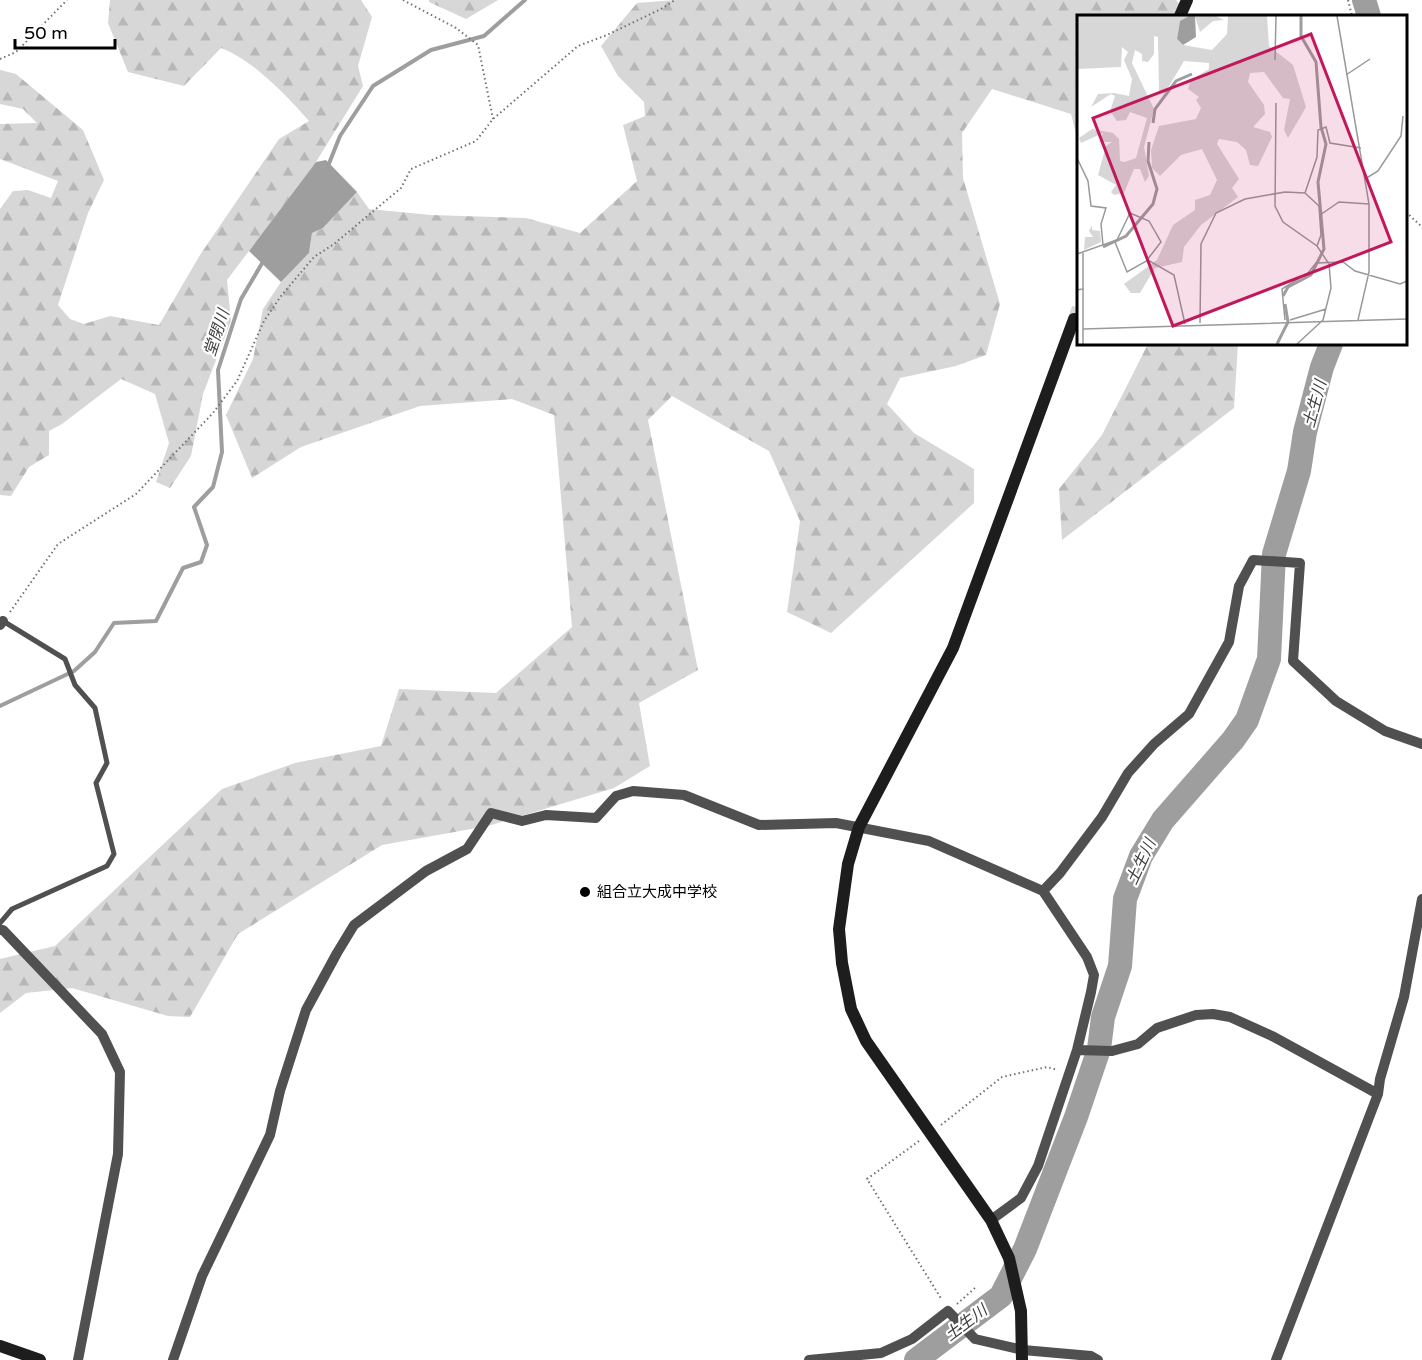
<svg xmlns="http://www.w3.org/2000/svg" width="1422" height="1360" font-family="'Varela Round','Noto Sans JP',sans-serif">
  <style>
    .forest { fill: url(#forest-firs) }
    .water { fill: #9e9e9e }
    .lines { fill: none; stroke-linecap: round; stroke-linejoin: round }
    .stream { stroke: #9e9e9e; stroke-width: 4 }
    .river { stroke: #9e9e9e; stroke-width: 24 }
    .secondary-tunnel { stroke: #d9d9d9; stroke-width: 12; stroke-dasharray: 12 6; stroke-linecap: butt }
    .path { stroke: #727272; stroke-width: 2; stroke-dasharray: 1.5 3; stroke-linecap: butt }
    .lane { stroke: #505050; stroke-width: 5 }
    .street { stroke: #505050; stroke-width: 10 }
    .secondary { stroke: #1d1d1d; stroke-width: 12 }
    .poi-dot { fill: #000; stroke: #fff; stroke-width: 2 }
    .labels { text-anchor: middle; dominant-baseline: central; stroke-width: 4.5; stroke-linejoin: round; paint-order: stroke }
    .poi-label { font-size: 15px; fill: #000; stroke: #fff; text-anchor: start }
    .water-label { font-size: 16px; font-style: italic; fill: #3f3f3f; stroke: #fff }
    .inset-river { fill: none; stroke: #9e9e9e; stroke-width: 3 }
    .inset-road { fill: none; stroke: #999; stroke-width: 1.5 }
    .view { fill: #c2185b; fill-opacity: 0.15; stroke: #c2185b; stroke-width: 3 }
    .inset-edge { fill: none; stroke: #000; stroke-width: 3 }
  </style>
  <defs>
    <pattern id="forest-firs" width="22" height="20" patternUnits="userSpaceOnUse" patternTransform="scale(1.5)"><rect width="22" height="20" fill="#d7d7d7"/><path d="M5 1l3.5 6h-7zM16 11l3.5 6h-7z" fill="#b7b7b7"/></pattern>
  </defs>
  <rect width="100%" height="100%" fill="#fff"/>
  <path class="forest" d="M 110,0 L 361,0 L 372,17 L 358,66 L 363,86 L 316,162 L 227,280 L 231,321 L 203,394 L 191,456 L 170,488 L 156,482 L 169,443 L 155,394 L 121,379 L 62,424 L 49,431 L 49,455 L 29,467 L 11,496 L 0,495 L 0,209 L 13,191 L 28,190 L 51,198 L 58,181 L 0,159 L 0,124 L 37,123 L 23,109 L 0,104 L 0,70 L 16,74 L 83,130 L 104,180 L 88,213 L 58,305 L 70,319 L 84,324 L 110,316 L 159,325 L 200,255 L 279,139 L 309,121 C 286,95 253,60 221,48 L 184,86 L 128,72 L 108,23 Z
    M 429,0 L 498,0 L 466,19 L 429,2 Z
    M 676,0 L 1176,0 L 1189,16 L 1078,16 L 1078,141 L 1071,114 L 992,89 L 962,133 L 963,178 L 1000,304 L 986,355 L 956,366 L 900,378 L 887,404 L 914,433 L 974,469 L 974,503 L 831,633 L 787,612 L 800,521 L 769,451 L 672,396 L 648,420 L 698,670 L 639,703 L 650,766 L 614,788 L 488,826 L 382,845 L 238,934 L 190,1017 L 168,1016 L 72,988 L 26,993 L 0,1013 L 0,959 L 55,946 L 222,789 L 295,763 L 381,746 L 399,689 L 496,693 L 572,627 L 554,415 L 512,399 L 420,406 L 301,447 L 252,478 L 226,415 L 253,359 L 263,309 L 281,282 L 309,253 L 312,233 L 323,228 L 357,192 L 369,209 L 431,215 L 526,218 L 580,233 L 637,181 L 623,125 L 645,116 L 644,102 L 618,76 L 601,46 L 637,3 Z
    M 1148,344 L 1238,344 L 1234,408 L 1062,540 L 1059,489 L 1102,435 Z"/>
  <path class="water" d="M 326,160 L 357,192 L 323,228 L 312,233 L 309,253 L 281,282 L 249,251 L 316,162 Z"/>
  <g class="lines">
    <path class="stream" d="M 328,166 L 340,136 L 373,86 L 431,50 L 484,36 L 525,0
      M 0,706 L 74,671 L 95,652 L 114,623 L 156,621 L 183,568 L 201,562 L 207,545 L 194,507 L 213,487 L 222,452 L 218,370 L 241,299 L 264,260"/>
    <path class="river" d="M 1364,0 L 1369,16
      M 916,1360 L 1001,1296 L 1025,1249 L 1076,1117 L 1099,1049 L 1103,1017 L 1120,966 L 1125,899 L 1141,856 L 1163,820 L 1233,740 L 1247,720 L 1269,659 L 1274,554 L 1299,471 L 1305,432 L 1322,367 L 1331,344"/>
    <path class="secondary-tunnel" d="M 1074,319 L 1078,307"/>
    <path class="path" d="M 403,0 L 456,28 L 478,45 L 493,119
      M 1348,0 L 1352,16
      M 0,59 L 16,52 L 67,0
      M 1406,212 L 1422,227
      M 10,612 L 58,544 L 136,494 L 213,413 L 237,381 L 264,321 L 281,296 L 314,257 L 334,244 L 401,188 L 411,169 L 476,141 L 493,119 L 578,46 L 607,35 L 661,9 L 675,0
      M 941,1125 L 1002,1077 L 1047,1067 L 1058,1070
      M 919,1141 L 867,1179 L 942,1300
      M 957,1304 L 975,1288"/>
    <path class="lane" d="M 0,923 L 12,909 L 107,866 L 114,854 L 96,783 L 107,763 L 95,708 L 75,685 L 65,659 L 3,621"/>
    <path class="street" d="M 0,625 L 3,621
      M 1043,891 L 1060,873 L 1102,817 L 1128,773 L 1154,744 L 1189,714 L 1229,642 L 1239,586 L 1253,560 L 1300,563 L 1293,661 L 1336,701 L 1385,731 L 1422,744
      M 0,930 L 3,930 L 102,1034 L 120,1072 L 118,1154 L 78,1360
      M 1077,1050 L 1112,1051 L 1138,1044 L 1157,1028 L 1196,1015 L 1213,1014 L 1230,1017 L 1272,1036 L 1378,1094
      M 173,1360 L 202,1276 L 270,1135 L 280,1091 L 306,1010 L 337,953 L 354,925 L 426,871 L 467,849 L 491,813 L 522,821 L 546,815 L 596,818 L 616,796 L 633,791 L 684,795 L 759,825 L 836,823 L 929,841 L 1043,891 L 1087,957 L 1094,975 L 1091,992 L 1077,1050 L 1038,1166 L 1021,1198 L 991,1220
      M 809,1360 L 881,1353 L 912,1339 L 948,1311 L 975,1339 L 1023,1350 L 1091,1356 L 1098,1360
      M 1276,1360 L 1378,1094 L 1380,1079 L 1404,997 L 1422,899"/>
    <path class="secondary" d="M 1180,16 L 1187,0
      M 0,1346 L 40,1360
      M 1022,1360 L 1021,1311 L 1009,1258 L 991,1220 L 866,1041 L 851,1009 L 842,963 L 839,929 L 848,864 L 859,827 L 953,648 L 1074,319"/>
  </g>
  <circle class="poi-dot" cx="585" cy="892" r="6"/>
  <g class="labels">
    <g class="poi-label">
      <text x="597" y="892">組合立大成中学校</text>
    </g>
    <g class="water-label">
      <text transform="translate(217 333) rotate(-72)">堂閉川</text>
      <text transform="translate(1315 404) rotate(-75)">土生川</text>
      <text transform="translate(1141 862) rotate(-65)">土生川</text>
      <text transform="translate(966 1323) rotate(-37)">土生川</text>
    </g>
  </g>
  <g transform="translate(1077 15)">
    <rect width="330" height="330" fill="#fff"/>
    <path d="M 0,1 L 112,1 L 103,6 L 100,24 L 106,30 L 135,35 L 150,19 L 151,1 L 190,1 L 192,31 L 216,50 L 229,92 L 211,123 L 207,115 L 213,84 L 206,83 L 187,57 L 173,58 L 171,67 L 187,90 L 188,99 L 176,112 L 193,117 L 195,122 L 181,151 L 173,150 L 169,135 L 160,127 L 142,124 L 140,129 L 162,164 L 155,173 L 161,182 L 124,210 L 107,232 L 105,247 L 78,253 L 63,278 L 54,278 L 47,269 L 80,245 L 96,210 L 118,195 L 118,185 L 133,180 L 140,165 L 125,134 L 104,140 L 83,161 L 75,153 L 74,135 L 82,111 L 119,104 L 124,93 L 119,85 L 122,82 L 111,74 L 114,65 L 132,54 L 132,48 L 107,46 L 88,78 L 82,78 L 81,22 L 77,21 L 77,39 L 71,47 L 65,46 L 65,39 L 58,35 L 55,48 L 77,94 L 67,132 L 72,161 L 68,167 L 63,154 L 57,154 L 47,178 L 37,180 L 34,177 L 39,170 L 21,160 L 29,131 L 35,127 L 22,127 L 26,118 L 4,128 L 2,123 L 15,114 L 36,118 L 42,124 L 43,146 L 48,147 L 59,143 L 70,103 L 53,97 L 49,105 L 40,106 L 33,96 L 38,81 L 34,79 L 14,92 L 21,79 L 37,78 L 52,81 L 55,64 L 47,45 L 51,37 L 45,32 L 44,52 L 0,54 ZM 118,1 L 139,1 L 147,5 L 136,6 L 123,17 ZM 15,210 L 15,215 L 23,216 L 24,227 L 7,235 L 8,222 L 16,222 L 12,216 Z" fill="#d7d7d7"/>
    <path d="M 112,1 L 118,1 L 119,22 L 106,30 L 100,24 L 103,6 Z" fill="#9e9e9e"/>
    <path class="inset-river" d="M 76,108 L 78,94 L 99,66 L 115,59M 26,232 L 49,221 L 76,189 L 80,174 L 71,146 L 72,127M 206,281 L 211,272 L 234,260 L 247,234 L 241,167 L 249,129 L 244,112 L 239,47 L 224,21 L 224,1M 200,329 L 211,307 L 208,289"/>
    <path class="inset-road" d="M 260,1 L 292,189 L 292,257 L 281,305M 198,45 L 199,1M 269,60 L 293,44M 199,88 L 198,191 L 206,207 L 240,231 L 252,249 L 254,273 L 246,305M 0,143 L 11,166 L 14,191 L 29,193 L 24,209 L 26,230M 288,164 L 301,156 L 324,121 L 326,101M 228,178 L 240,142 L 241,115 L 249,112 L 253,128 L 284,133M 243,200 L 262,187 L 292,189M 38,227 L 50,257 L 71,245 L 97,260 L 108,309M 6,238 L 6,274M 0,239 L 40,225 L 53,198 L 72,206 L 84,227 L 70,245M 0,275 L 6,274 L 6,329M 208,305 L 205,274 L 231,258 L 239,248 L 266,247 L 278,256 L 323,269 L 330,266M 213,305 L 249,294M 123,308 L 124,229 L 139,198 L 168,184 L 208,177 L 228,178 L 242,191 L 244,220 L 240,231M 6,314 L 330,304M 220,329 L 246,305"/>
    <path class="view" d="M 234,19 L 314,227 L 96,311 L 16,103 Z"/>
    <rect width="330" height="330" class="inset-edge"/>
  </g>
  <path d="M15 39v9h100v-9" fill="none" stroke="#000000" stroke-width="3"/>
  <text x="24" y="39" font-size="18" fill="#000000" stroke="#ffffff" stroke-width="4.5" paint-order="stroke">50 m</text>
</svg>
